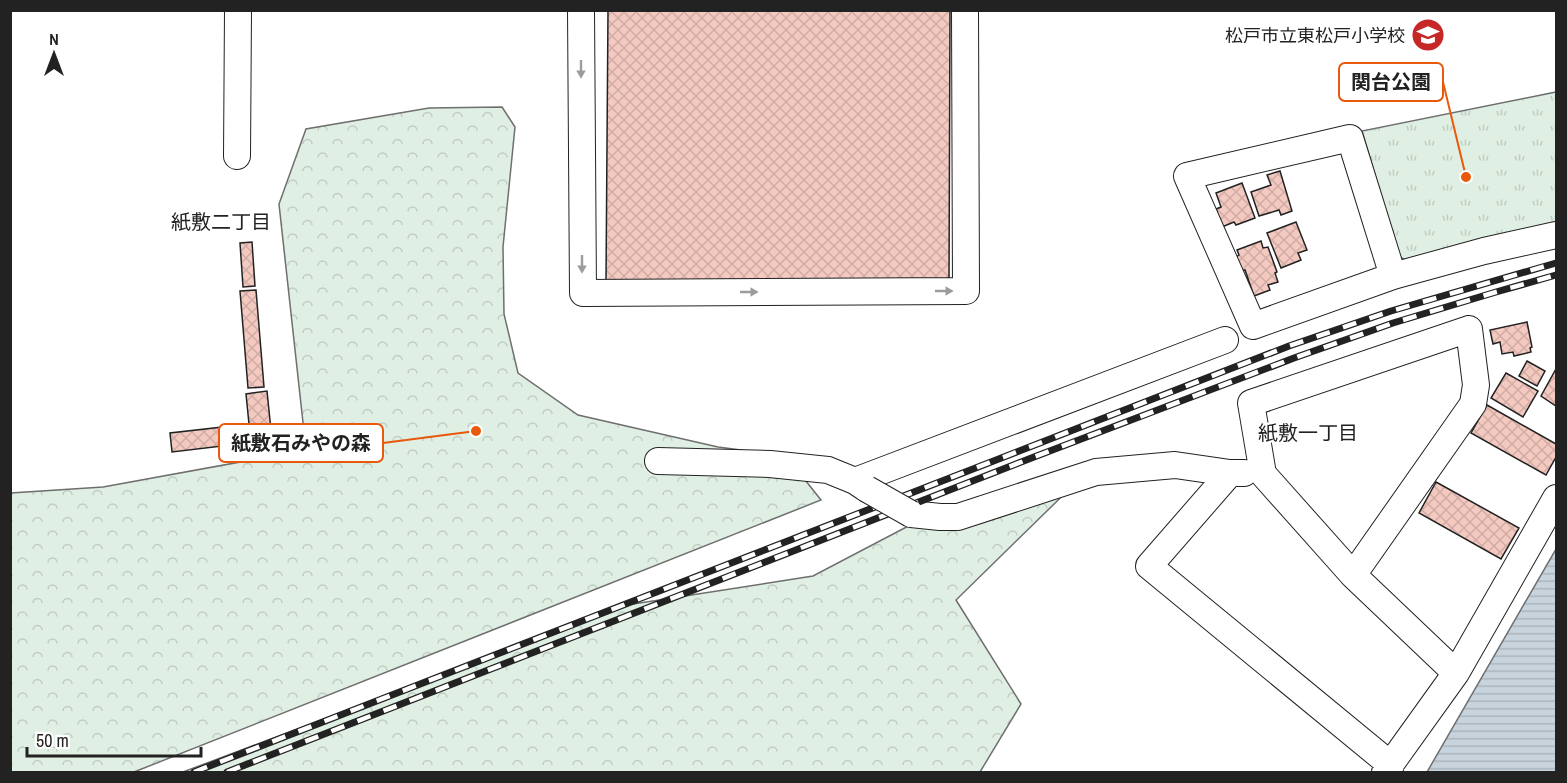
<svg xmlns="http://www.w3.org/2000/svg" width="1567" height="783" font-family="'Archivo Narrow','Noto Sans JP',sans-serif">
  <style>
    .grass { fill: url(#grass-tufts); stroke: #6f6f6f; stroke-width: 1.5 }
    .forest { fill: url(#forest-crowns); stroke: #6f6f6f; stroke-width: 1.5 }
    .water { fill: url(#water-rules); stroke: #6f6f6f; stroke-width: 1.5 }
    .building { fill: url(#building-cross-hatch); stroke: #222; stroke-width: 1.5 }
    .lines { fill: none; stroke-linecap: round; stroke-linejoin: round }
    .minor-casing { stroke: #222; stroke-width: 28 }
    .minor { stroke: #fff; stroke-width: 26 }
    .rail-casing { stroke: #222; stroke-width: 7 }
    .rail { stroke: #fff; stroke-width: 4.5; stroke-dasharray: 14; stroke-linecap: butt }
    .minor-bridge-casing { stroke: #222; stroke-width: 28; stroke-linecap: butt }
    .minor-bridge { stroke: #fff; stroke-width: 26 }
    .oneway { fill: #9c9c9c }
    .labels { text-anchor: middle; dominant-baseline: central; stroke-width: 4.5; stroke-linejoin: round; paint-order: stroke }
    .poi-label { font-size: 18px; fill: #222; stroke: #fff; text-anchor: end }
    .neighbourhood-label { font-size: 20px; fill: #222; stroke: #fff }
    .leader { fill: none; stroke: #e8590c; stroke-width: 2 }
    .callout-dot { fill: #e8590c; stroke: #fff; stroke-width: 2 }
    .callout { fill: #fff; stroke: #e8590c; stroke-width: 2 }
    .callout-label { font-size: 20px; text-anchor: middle; font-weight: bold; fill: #222 }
  </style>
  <defs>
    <pattern id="grass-tufts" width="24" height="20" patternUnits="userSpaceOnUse" patternTransform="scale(1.5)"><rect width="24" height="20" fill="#e0efe3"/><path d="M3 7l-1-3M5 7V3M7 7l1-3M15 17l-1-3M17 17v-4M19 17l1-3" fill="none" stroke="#c0cdc2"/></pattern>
    <pattern id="forest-crowns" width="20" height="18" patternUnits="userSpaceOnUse" patternTransform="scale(1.5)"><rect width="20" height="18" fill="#e0efe3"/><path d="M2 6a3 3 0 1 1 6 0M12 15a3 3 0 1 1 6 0" fill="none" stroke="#c0cdc2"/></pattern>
    <pattern id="water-rules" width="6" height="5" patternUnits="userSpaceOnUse" patternTransform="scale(1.5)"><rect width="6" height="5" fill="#c7d3dd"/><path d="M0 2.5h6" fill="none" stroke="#abb5bd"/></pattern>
    <pattern id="building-cross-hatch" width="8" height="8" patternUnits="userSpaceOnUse" patternTransform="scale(1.5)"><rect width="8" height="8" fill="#f3c9c0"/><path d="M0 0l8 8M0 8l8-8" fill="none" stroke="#d0aca5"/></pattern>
  </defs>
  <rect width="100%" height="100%" fill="#fff"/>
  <path class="grass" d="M 1556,92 L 1556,224 L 1409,261 L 1399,257 L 1362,131 Z"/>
  <path class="forest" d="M 502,107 L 515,127 L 503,247 L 504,314 L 518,373 L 578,415 L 718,447 L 786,456 L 821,500 L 134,772 L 11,772 L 11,493 L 103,487 L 306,450 L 279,204 L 306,129 L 429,108 Z
    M 1097,462 L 956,600 L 1021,704 L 980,772 L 183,772 L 627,605 L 813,576 L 937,511 Z"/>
  <path class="water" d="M 1556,549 L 1556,772 L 1427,772 Z"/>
  <path class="building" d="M 608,10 L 950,10 L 949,283 L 606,281 Z
    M 1280,171 L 1292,211 L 1281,215 L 1279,210 L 1259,216 L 1251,192 L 1271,185 L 1267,175 Z
    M 1242,183 L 1255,218 L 1236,225 L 1234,222 L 1222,227 L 1216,209 L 1221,207 L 1216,193 Z
    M 1296,222 L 1307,250 L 1298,253 L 1301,260 L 1281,268 L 1267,233 Z
    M 1261,241 L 1263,248 L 1268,247 L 1277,272 L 1275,273 L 1278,282 L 1268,285 L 1270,290 L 1254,296 L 1245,270 L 1241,271 L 1236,257 L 1239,255 L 1237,250 Z
    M 252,242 L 255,286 L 243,287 L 240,243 Z
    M 256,290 L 264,387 L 248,388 L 240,291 Z
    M 1527,322 L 1532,347 L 1530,348 L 1531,352 L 1514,356 L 1513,352 L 1502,354 L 1500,342 L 1493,344 L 1490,330 Z
    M 1527,361 L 1545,371 L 1537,386 L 1519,376 Z
    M 1556,369 L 1556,406 L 1541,396 Z
    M 1506,373 L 1538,391 L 1523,417 L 1491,398 Z
    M 267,391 L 272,440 L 172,452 L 170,433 L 249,424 L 246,394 Z
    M 1487,405 L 1556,444 L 1556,457 L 1546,475 L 1471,433 Z
    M 1436,482 L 1519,528 L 1501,559 L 1419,513 Z"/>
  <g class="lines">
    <defs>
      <path id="minor" d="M 581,10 L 583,293 L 966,291 L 965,10
        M 237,156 L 238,10
        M 1393,276 L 1350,138 L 1187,176 L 1253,326 L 1393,276 L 1484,251 L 1556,235
        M 658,461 L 770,464 L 828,470 L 855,481 L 867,489
        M 1230,473 L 1149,566 L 1391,765
        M 855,481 L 1225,340
        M 911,514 L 940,517 L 958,517 L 1096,472 L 1175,465 L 1230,473 L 1244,473
        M 1353,575 L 1473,404 L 1476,385 L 1469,329 L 1251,403 L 1263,474 L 1353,575 L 1456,673
        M 1385,772 L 1456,673 L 1556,498"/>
    </defs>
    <use href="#minor" class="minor-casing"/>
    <use href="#minor" class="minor"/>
    <defs>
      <path id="rail" d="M 194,772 L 1289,346 L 1391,311 L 1556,263
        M 227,772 L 1034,457 L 1294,358 L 1393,323 L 1496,292 L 1556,275"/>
    </defs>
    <use href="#rail" class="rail-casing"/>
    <use href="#rail" class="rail"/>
    <defs>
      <path id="minor-bridge" d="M 867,489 L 911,514"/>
    </defs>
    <use href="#minor-bridge" class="minor-bridge-casing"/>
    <use href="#minor-bridge" class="minor-bridge"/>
  </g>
  <defs><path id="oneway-solid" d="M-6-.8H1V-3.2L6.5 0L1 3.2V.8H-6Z" transform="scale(1.5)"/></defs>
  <g class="oneway">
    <use href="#oneway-solid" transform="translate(581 69) rotate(90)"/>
    <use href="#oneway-solid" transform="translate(582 264) rotate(90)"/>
    <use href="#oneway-solid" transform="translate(944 291)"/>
    <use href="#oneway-solid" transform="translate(749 292)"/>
  </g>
  <defs>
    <symbol id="school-disc" viewBox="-11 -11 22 22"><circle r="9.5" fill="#c62828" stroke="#fff"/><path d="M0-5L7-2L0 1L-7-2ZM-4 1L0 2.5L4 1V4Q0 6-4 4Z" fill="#fff"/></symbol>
  </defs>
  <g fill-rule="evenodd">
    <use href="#school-disc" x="1409" y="16" width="38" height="38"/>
  </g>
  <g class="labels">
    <g class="poi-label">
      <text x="1405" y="35">松戸市立東松戸小学校</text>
    </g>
    <g class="neighbourhood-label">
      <text x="221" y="221">紙敷二丁目</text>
      <text x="1308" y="432">紙敷一丁目</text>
    </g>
  </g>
  <path class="leader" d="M1466 177L1443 82M476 431L383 443"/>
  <g class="callout-dot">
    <circle cx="1466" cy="177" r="6"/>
    <circle cx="476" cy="431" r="6"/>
  </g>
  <g class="callout">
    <rect x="1339" y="63" width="104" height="38" rx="6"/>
    <rect x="219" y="424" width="164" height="38" rx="6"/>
  </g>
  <g class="callout-label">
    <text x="1391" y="89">関台公園</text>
    <text x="301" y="450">紙敷石みやの森</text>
  </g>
  <rect width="1567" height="783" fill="none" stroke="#222222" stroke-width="24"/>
  <g transform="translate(54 54)" stroke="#ffffff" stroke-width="4.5" paint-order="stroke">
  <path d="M0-4.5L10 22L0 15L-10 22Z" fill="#222222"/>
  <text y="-9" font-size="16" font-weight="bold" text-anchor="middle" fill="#222222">N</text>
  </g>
  <path d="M27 747v9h174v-9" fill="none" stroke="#222222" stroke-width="3"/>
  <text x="36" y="747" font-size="18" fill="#222222" stroke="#ffffff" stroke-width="4.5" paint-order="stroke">50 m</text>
</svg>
